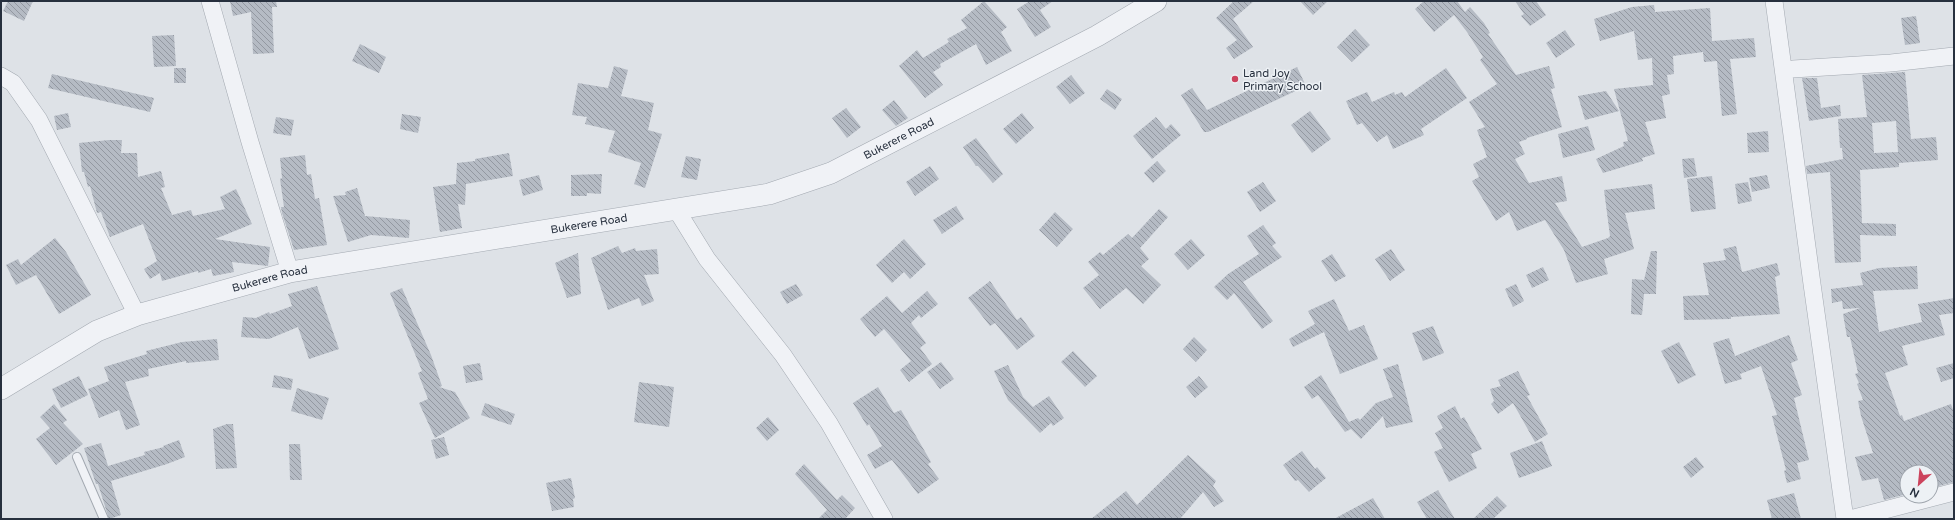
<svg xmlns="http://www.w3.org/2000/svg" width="1955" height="520" font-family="'Varela Round',sans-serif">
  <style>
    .building { fill: url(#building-back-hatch); fill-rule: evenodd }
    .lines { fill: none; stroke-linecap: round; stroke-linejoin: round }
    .service-casing { stroke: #a3a9b1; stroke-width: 10 }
    .minor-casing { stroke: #a3a9b1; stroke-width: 18 }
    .tertiary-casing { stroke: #a3a9b1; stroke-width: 22 }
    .service { stroke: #f0f2f6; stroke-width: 8 }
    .minor { stroke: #f0f2f6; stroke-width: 17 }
    .tertiary { stroke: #f0f2f6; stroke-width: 21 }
    .poi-dot { fill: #cc435d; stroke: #edf1f5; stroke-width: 1.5 }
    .labels { text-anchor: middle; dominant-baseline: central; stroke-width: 3; stroke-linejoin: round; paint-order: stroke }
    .poi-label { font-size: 11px; fill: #27303e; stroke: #edf1f5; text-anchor: start }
    .street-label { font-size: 11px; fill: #27303e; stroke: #edf1f5 }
  </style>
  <defs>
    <pattern id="building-back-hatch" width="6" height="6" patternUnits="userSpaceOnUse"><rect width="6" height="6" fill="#b5bbc4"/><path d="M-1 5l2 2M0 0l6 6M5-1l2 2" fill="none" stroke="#9398a1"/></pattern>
  </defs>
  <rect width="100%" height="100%" fill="#dee2e7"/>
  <path class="building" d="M 8,1 L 33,1 L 24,21 L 3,11 Z
    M 230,1 L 276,1 L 277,7 L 272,7 L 274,53 L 253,54 L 251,12 L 233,16 Z
    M 984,1 L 1007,27 L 1001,32 L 1012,51 L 986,65 L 976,44 L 940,64 L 941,67 L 933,72 L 943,85 L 925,98 L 899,66 L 917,50 L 923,58 L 949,42 L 947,39 L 967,28 L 961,20 Z
    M 1030,1 L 1053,1 L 1040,10 L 1051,27 L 1035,37 L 1017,9 Z
    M 1234,1 L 1254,1 L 1233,19 L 1253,47 L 1234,59 L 1226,48 L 1237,40 L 1216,18 Z
    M 1300,1 L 1328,1 L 1313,15 Z
    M 1424,1 L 1457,1 L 1465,12 L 1470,7 L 1484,23 L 1490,33 L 1488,34 L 1516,75 L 1549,66 L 1555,88 L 1551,89 L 1562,127 L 1527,138 L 1527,139 L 1519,142 L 1525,154 L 1515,159 L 1529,183 L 1562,176 L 1567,201 L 1555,203 L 1582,247 L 1608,238 L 1610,236 L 1604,190 L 1652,184 L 1655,209 L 1625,213 L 1634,249 L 1604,259 L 1608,274 L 1576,283 L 1564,250 L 1545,220 L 1517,231 L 1509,212 L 1496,221 L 1472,181 L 1479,177 L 1473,164 L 1487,157 L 1477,130 L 1485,127 L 1469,102 L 1497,84 L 1480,60 L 1483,57 L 1467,32 L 1454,15 L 1434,32 L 1415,9 Z
    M 1515,1 L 1536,1 L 1546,15 L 1530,26 L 1521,16 L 1524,14 Z
    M 1654,5 L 1655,12 L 1710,8 L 1712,41 L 1754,38 L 1756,57 L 1730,59 L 1737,114 L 1722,116 L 1717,61 L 1704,62 L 1703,52 L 1673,56 L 1674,74 L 1667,75 L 1670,94 L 1662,96 L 1666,118 L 1645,122 L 1655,154 L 1642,158 L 1643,161 L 1603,173 L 1596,159 L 1624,146 L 1623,142 L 1628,141 L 1614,89 L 1653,85 L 1652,58 L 1638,60 L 1634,31 L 1600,41 L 1594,19 L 1632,7 Z
    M 1916,16 L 1920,43 L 1905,45 L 1901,18 Z
    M 1355,29 L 1370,45 L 1352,62 L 1337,47 Z
    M 1565,30 L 1575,45 L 1556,58 L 1546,43 Z
    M 174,35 L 176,66 L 154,67 L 152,36 Z
    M 360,44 L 386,57 L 379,73 L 352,61 Z
    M 614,66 L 628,70 L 621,96 L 654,103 L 648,130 L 662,134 L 645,188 L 634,184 L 641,163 L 608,152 L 615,131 L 585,124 L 587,117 L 572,115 L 578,83 L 608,88 Z
    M 1297,67 L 1306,86 L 1208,132 L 1204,132 L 1181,95 L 1192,88 L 1207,110 Z
    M 174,68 L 186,68 L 186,83 L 174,83 Z
    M 1446,68 L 1467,98 L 1421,129 L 1424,135 L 1393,149 L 1387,135 L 1377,142 L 1362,123 L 1357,125 L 1346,101 L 1367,92 L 1372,102 L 1394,92 L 1395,95 L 1402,92 L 1405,97 Z
    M 1905,72 L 1911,139 L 1936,137 L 1938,160 L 1899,163 L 1899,167 L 1860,170 L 1862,223 L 1896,224 L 1896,236 L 1860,235 L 1861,262 L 1835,263 L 1830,172 L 1807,174 L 1806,166 L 1843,159 L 1842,148 L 1840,148 L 1838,119 L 1867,117 L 1862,75 ZM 1896,121 L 1898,152 L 1874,153 L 1872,123 Z
    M 52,74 L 154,98 L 150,112 L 48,88 Z
    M 1071,75 L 1085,93 L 1070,104 L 1056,87 Z
    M 1802,78 L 1817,78 L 1821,108 L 1840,105 L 1841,116 L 1809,121 Z
    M 1107,89 L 1122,99 L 1115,110 L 1100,99 Z
    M 1606,91 L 1619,111 L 1585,120 L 1578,96 Z
    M 894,100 L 908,118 L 896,126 L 882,110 Z
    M 846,108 L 861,127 L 847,138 L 832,118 Z
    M 1310,111 L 1331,139 L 1312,153 L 1291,125 Z
    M 68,113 L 71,127 L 57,130 L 54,116 Z
    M 1022,113 L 1034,128 L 1016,144 L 1003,129 Z
    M 402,114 L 421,117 L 418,133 L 400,129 Z
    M 276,117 L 294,120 L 291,136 L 273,133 Z
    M 1156,117 L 1166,129 L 1171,124 L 1181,135 L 1152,159 L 1133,136 Z
    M 1588,126 L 1595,150 L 1563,158 L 1558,134 Z
    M 1768,131 L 1769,152 L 1748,153 L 1747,133 Z
    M 976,138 L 1003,174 L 993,183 L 978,166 L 976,166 L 963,147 Z
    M 109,140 L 122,140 L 121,153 L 137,153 L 138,177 L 161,171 L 165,187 L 161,188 L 172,215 L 191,210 L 193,216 L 225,209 L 220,197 L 236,189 L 252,224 L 215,239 L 270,247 L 268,266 L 232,262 L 234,272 L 213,276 L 211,269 L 198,273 L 198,271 L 162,281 L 160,273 L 150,279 L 144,269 L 157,261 L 143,224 L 110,237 L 101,212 L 97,213 L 90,186 L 88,187 L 84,172 L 82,172 L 79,143 Z
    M 509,153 L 513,176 L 466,184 L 465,205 L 458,204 L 462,228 L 440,232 L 433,187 L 456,184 L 457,163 L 475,161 L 475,159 Z
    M 305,155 L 307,175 L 311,174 L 315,199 L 319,198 L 327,245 L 294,250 L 282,213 L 281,207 L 284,207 L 280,179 L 282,178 L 280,158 Z
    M 686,156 L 701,159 L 697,180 L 681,177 Z
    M 1694,158 L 1697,176 L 1684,178 L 1682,159 Z
    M 1157,161 L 1166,171 L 1153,183 L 1144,173 Z
    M 930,166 L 939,179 L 915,196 L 906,182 Z
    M 602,174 L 601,194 L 587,193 L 587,196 L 571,196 L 571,175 Z
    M 539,175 L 543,190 L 523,196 L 519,180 Z
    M 1767,175 L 1770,188 L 1752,192 L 1749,178 Z
    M 1712,176 L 1716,209 L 1691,212 L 1687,179 Z
    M 1263,182 L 1276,201 L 1260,212 L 1247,192 Z
    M 1748,182 L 1752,201 L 1738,204 L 1735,184 Z
    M 357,188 L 365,216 L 410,220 L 409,238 L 371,235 L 348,242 L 333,196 L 346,195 L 345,192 Z
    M 956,206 L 964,219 L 942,234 L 933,220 Z
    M 1159,209 L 1168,217 L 1140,248 L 1149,259 L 1141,266 L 1161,285 L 1143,304 L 1126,288 L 1100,309 L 1083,288 L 1099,275 L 1088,262 L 1100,252 L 1103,255 L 1128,234 L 1132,238 Z
    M 1055,212 L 1073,229 L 1057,247 L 1039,230 Z
    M 1263,225 L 1276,243 L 1272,246 L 1282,257 L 1243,282 L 1273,321 L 1262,329 L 1234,293 L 1227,300 L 1214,287 L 1228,274 L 1259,254 L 1247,236 Z
    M 55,238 L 66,252 L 91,295 L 59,314 L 36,275 L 16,285 L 6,265 L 18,259 L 21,265 Z
    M 904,239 L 926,264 L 910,279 L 904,272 L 892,283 L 876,265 Z
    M 1191,239 L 1205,255 L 1188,270 L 1174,254 Z
    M 618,246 L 622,253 L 635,248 L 636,251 L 657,249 L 659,274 L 644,275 L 654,301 L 642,306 L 639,298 L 608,310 L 591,258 Z
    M 1736,246 L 1742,272 L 1777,263 L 1780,275 L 1775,277 L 1780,314 L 1731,317 L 1731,319 L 1684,320 L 1683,296 L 1709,295 L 1703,263 L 1726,260 L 1723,249 Z
    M 1391,249 L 1405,270 L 1390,281 L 1375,259 Z
    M 1651,251 L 1657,251 L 1656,294 L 1644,294 L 1642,315 L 1631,314 L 1632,279 L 1644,280 Z
    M 578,253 L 581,294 L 567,298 L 555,263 Z
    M 1332,254 L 1346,276 L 1335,282 L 1321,261 Z
    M 1917,266 L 1918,289 L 1873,291 L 1879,332 L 1922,322 L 1918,304 L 1954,298 L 1954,313 L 1939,315 L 1945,335 L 1902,346 L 1908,365 L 1885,373 L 1900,416 L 1902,415 L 1904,421 L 1951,404 L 1954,413 L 1954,482 L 1931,488 L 1931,472 L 1907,472 L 1907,494 L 1884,500 L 1878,478 L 1862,481 L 1855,457 L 1873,453 L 1861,416 L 1858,401 L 1863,400 L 1857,384 L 1859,383 L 1855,374 L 1858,373 L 1850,337 L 1847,337 L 1843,314 L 1860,308 L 1843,309 L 1842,301 L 1832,303 L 1831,289 L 1863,285 L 1860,273 L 1879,268 Z
    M 1543,267 L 1549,280 L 1532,288 L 1526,275 Z
    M 990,281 L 1017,320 L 1021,317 L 1035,336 L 1017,350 L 995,323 L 990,326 L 968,298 Z
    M 796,284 L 803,295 L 787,304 L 780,292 Z
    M 1516,284 L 1524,301 L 1513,307 L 1505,289 Z
    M 317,286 L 339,349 L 309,359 L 298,327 L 269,339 L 241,337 L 243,317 L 256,318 L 269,312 L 270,314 L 292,306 L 288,294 Z
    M 402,288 L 431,355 L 442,386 L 439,387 L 455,392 L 470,418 L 435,438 L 419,403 L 428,399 L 418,373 L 422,371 L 390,293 Z
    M 927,291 L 938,304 L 921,318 L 919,315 L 911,323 L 926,343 L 920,348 L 932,364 L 909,382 L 900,370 L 911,361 L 884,329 L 875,337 L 860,319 L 887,296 L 902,313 Z
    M 1334,299 L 1349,331 L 1364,325 L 1378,359 L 1340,374 L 1324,332 L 1293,347 L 1289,339 L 1315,324 L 1308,311 Z
    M 1433,326 L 1444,353 L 1423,361 L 1412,333 Z
    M 1789,335 L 1798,360 L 1791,363 L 1802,395 L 1794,398 L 1809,460 L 1797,463 L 1801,479 L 1787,483 L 1784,471 L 1786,470 L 1772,416 L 1777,415 L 1761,366 L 1740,374 L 1742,379 L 1725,384 L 1713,343 L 1729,338 L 1735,356 Z
    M 1194,337 L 1207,350 L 1196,362 L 1183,349 Z
    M 217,339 L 219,360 L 186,363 L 186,361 L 148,369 L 149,376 L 125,382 L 140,425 L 126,430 L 119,410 L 99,418 L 88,389 L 109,381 L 104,367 L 147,354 L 146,351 L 182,342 Z
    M 1679,342 L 1696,375 L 1678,384 L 1661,351 Z
    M 1073,351 L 1097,376 L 1085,387 L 1061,362 Z
    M 941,362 L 954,379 L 940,389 L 927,372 Z
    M 480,363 L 483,380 L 466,383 L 463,366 Z
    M 1954,363 L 1954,378 L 1941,382 L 1936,368 Z
    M 1398,364 L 1413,422 L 1386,428 L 1383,416 L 1361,439 L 1351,429 L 1345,432 L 1318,395 L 1312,399 L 1304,387 L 1321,375 L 1349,422 L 1358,418 L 1360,420 L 1376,403 L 1393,397 L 1383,369 Z
    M 1008,365 L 1023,397 L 1033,407 L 1049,396 L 1064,418 L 1053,426 L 1051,423 L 1040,433 L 1008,400 L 994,371 Z
    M 1518,371 L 1530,395 L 1527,396 L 1548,434 L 1535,442 L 1513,403 L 1498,414 L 1491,404 L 1494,401 L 1490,389 L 1501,386 L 1498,380 Z
    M 274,375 L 293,379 L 291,390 L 272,387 Z
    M 79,376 L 88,395 L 61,408 L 52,389 Z
    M 1199,376 L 1208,387 L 1195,398 L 1186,387 Z
    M 639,382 L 674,387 L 669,427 L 634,422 Z
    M 878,387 L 894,413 L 901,410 L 931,462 L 928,464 L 939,479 L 918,494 L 892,460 L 875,469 L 867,455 L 882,446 L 869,424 L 867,426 L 853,403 Z
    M 297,388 L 329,398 L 322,420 L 291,411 Z
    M 485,403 L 515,414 L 511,425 L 481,415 Z
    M 54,404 L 67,420 L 63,423 L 83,444 L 56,465 L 36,439 L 50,428 L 40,417 Z
    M 1455,406 L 1461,419 L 1464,417 L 1482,449 L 1471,454 L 1477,468 L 1449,482 L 1434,452 L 1443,448 L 1435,433 L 1443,428 L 1437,416 Z
    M 768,417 L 779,430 L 767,441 L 756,428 Z
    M 227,424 L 233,424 L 237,468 L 216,469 L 213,429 Z
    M 444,437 L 449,455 L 436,459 L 431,440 Z
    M 179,440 L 185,457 L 167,464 L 111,481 L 121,515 L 109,519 L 98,484 L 96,484 L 84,448 L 101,443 L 108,466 L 145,455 L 144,452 L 164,447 L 163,446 Z
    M 1542,441 L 1552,466 L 1519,478 L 1510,453 Z
    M 289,444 L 300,444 L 302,480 L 290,480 Z
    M 1302,451 L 1315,469 L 1317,467 L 1326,478 L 1309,492 L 1298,480 L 1295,481 L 1283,465 Z
    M 1188,455 L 1216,481 L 1213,486 L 1224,501 L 1214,507 L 1203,492 L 1180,519 L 1091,519 L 1126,491 L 1137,505 Z
    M 1696,457 L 1704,467 L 1691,478 L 1683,467 Z
    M 804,464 L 837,500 L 842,495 L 855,508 L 845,519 L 818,519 L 827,510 L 795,474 Z
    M 571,478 L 575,498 L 573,499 L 574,507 L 552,511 L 546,483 Z
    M 1438,490 L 1455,519 L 1427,519 L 1417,502 Z
    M 1794,493 L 1801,519 L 1772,519 L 1767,500 Z
    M 1497,496 L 1507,506 L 1493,519 L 1473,519 Z
    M 1373,498 L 1385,519 L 1334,519 Z"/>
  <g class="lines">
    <defs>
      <path id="service" d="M 77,457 L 104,519"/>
      <path id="minor" d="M 210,1 L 250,142 L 290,272
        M 1774,1 L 1812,284 L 1845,519
        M 1793,69 L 1891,63 L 1954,56
        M 1,76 L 13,83 L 39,120 L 137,315
        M 676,209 L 707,259 L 783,355 L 829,423 L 884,519
        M 1850,519 L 1954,492"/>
      <g id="tertiary">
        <path id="s1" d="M 1,389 L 97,331 L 137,315 L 290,272 L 769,194 L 831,173 L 1097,36 L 1156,1"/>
      </g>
    </defs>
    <use href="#service" class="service-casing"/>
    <use href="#minor" class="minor-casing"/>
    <use href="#tertiary" class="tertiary-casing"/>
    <use href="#service" class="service"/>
    <use href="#minor" class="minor"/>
    <use href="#tertiary" class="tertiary"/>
  </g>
  <circle class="poi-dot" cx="1235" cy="79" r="4"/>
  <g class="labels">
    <g class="poi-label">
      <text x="1243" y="73">Land Joy<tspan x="1243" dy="13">Primary School</tspan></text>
    </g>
    <g class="street-label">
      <text stroke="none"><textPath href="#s1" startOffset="941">Bukerere Road</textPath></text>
      <text stroke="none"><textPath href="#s1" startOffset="617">Bukerere Road</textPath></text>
      <text stroke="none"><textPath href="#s1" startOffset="293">Bukerere Road</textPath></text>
    </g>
  </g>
  <rect width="1955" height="520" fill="none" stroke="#27303e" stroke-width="4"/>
  <g transform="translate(1919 484) rotate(207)"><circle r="19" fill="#edf1f5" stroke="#9ea4ac"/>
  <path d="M0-3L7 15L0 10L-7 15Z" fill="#cc435d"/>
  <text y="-6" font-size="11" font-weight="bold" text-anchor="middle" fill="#27303e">N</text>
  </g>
</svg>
